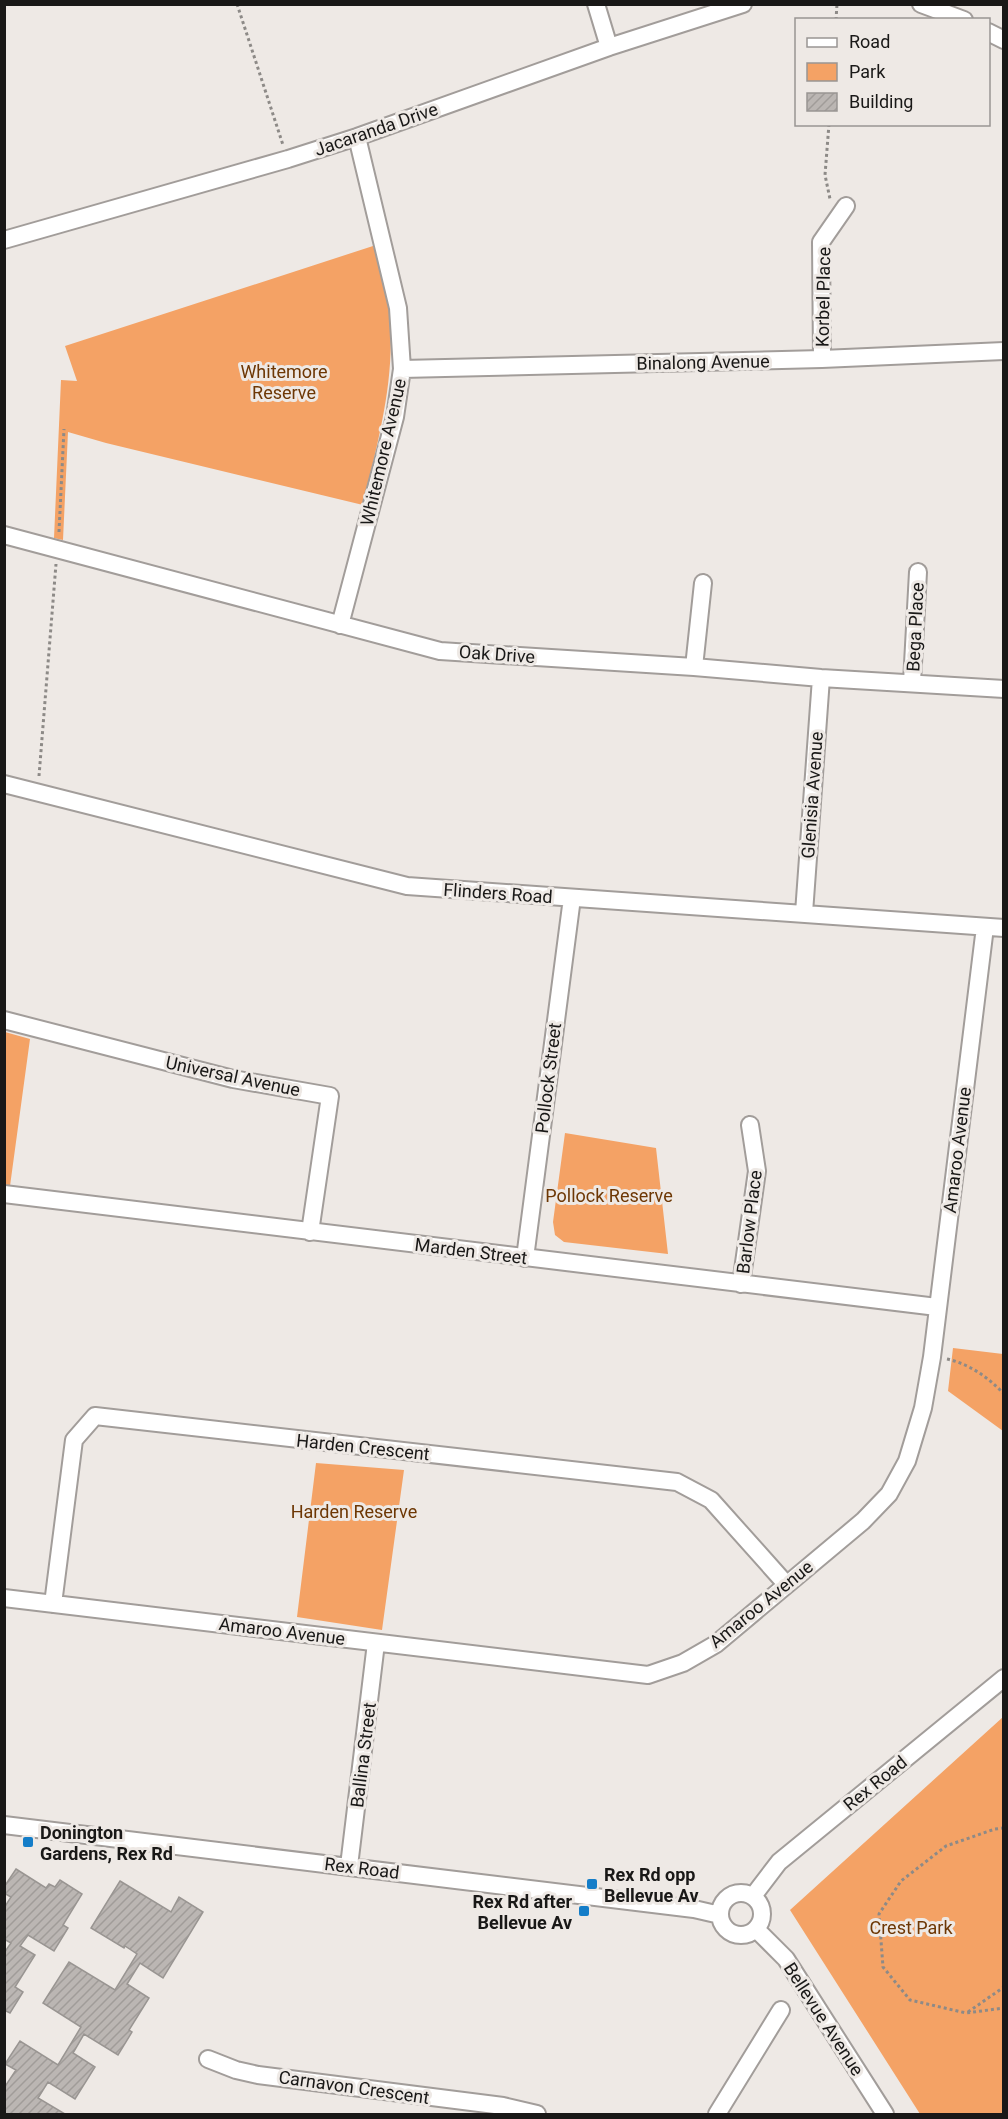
<svg xmlns="http://www.w3.org/2000/svg" width="1008" height="2119" font-family="Roboto,sans-serif">
  <style>
    .park { fill: #f4a265 }
    .building { fill: url(#building-hatch); stroke: #999592; stroke-width: 1.5 }
    .lines { fill: none; stroke-linecap: round; stroke-linejoin: round }
    .minor-casing { stroke: #a29d9a; stroke-width: 20 }
    .path { stroke: #8d8a87; stroke-width: 3; stroke-dasharray: 3 3; stroke-linecap: butt }
    .minor { stroke: #fff; stroke-width: 16 }
    .poi-dot { fill: #147dc8; stroke: #eee9e5; stroke-width: 2 }
    .labels { text-anchor: middle; dominant-baseline: central; stroke-width: 6; stroke-linejoin: round; paint-order: stroke }
    .street-label { font-size: 18px; fill: #191817; stroke: #eee9e5 }
    .park-label { font-size: 18px; fill: #6d3704; stroke: #eee9e5 }
    .poi-label { font-size: 18px; font-weight: bold; fill: #191817; stroke: #eee9e5; text-anchor: start }
  </style>
  <defs>
    <pattern id="building-hatch" width="6" height="6" patternUnits="userSpaceOnUse" patternTransform="scale(1.5)"><rect width="6" height="6" fill="#bbb6b3"/><path d="M-1 1l2-2M0 6l6-6M5 7l2-2" fill="none" stroke="#a09c99"/></pattern>
  </defs>
  <rect width="100%" height="100%" fill="#eee9e5"/>
  <path class="park" d="M 373,246 C 408,336 384,415 363,505 L 106,443 L 68,432 L 63,540 L 54,538 L 61,380 L 77,381 L 65,346 Z
    M 5,1032 L 30,1039 L 10,1186 L 4,1185 Z
    M 565,1133 L 656,1148 L 668,1254 L 564,1242 L 555,1235 L 553,1222 Z
    M 953,1348 L 1003,1354 L 1003,1431 L 948,1391 Z
    M 316,1463 L 404,1470 L 382,1630 L 297,1617 Z
    M 1003,1717 L 1003,2114 L 920,2114 L 790,1910 Z"/>
  <path class="building" d="M 16,1869 L 46,1888 L 49,1884 L 55,1887 L 60,1880 L 82,1894 L 63,1925 L 68,1928 L 54,1951 L 28,1935 L 20,1946 L 35,1955 L 15,1987 L 23,1992 L 10,2013 L 4,2010 L 4,1953 L 11,1943 L 4,1939 L 4,1908 L 11,1897 L 4,1893 L 4,1887 Z
    M 120,1881 L 171,1912 L 179,1897 L 203,1912 L 163,1978 L 140,1963 L 127,1984 L 149,1998 L 129,2030 L 132,2032 L 118,2055 L 84,2034 L 73,2053 L 95,2067 L 75,2099 L 48,2082 L 38,2098 L 65,2114 L 4,2114 L 4,2088 L 16,2070 L 5,2064 L 20,2041 L 58,2065 L 81,2027 L 43,2003 L 69,1962 L 115,1990 L 137,1954 L 125,1946 L 124,1948 L 91,1928 Z"/>
  <g class="lines">
    <defs>
      <path id="minor" d="M 596,4 L 609,47
        M 921,4 L 964,20
        M 988,32 L 1004,40
        M 4,240 L 288,159 L 357,137 L 609,47 L 743,4
        M 822,359 L 821,242 L 846,206
        M 402,369 L 822,359 L 1004,351
        M 4,535 L 440,651 L 694,667 L 821,678 L 1004,689
        M 340,625 L 395,417 L 402,369 L 398,308 L 357,137
        M 694,667 L 703,583
        M 912,682 L 918,572
        M 4,784 L 407,886 L 1004,928
        M 804,913 L 821,678
        M 4,1020 L 233,1079 L 330,1096 L 310,1232
        M 4,1194 L 937,1307
        M 525,1258 L 572,898
        M 741,1284 L 757,1171 L 750,1125
        M 4,1598 L 648,1675 L 683,1663 L 716,1644 L 863,1521 L 889,1494 L 907,1461 L 923,1408 L 932,1357 L 985,927
        M 53,1604 L 74,1440 L 95,1416 L 677,1482 L 711,1500 L 786,1584
        M 4,1825 L 694,1909 L 720,1915
        M 349,1866 L 376,1643
        M720 1914a21 21 0 1 1 42 0a21 21 0 1 1-42 0Z
        M 753,1896 L 779,1862 L 1004,1678
        M 756,1929 L 786,1959 L 885,2114
        M 208,2059 L 236,2070 L 258,2075 L 503,2106 L 537,2114
        M 717,2114 L 781,2010"/>
    </defs>
    <use href="#minor" class="minor-casing"/>
    <path class="path" d="M 237,4 L 283,145
      M 836,20 L 837,4
      M 829,124 L 825,175 L 830,199
      M 59,532 L 64,429
      M 39,776 L 56,564
      M 947,1359 C 969,1364 988,1377 1004,1394
      M 1004,1828 L 995,1829 L 946,1846 L 901,1881 L 879,1914 L 883,1967 L 910,2000 L 966,2013 L 1004,2008
      M 968,2012 L 1004,1987"/>
    <use href="#minor" class="minor"/>
  </g>
  <g class="poi-dot">
    <rect x="22" y="1836" width="12" height="12" rx="3"/>
    <rect x="586" y="1878" width="12" height="12" rx="3"/>
    <rect x="578" y="1905" width="12" height="12" rx="3"/>
  </g>
  <g class="labels">
    <g class="street-label">
      <text transform="translate(376 129) rotate(-19)">Jacaranda Drive</text>
      <text transform="translate(823 297) rotate(-89)">Korbel Place</text>
      <text transform="translate(703 362) rotate(-1)">Binalong Avenue</text>
      <text transform="translate(383 452) rotate(-77)">Whitemore Avenue</text>
      <text transform="translate(915 627) rotate(-87)">Bega Place</text>
      <text transform="translate(497 654) rotate(4)">Oak Drive</text>
      <text transform="translate(812 795) rotate(-86)">Glenisia Avenue</text>
      <text transform="translate(498 893) rotate(4)">Flinders Road</text>
      <text transform="translate(233 1076) rotate(12)">Universal Avenue</text>
      <text transform="translate(548 1078) rotate(-83)">Pollock Street</text>
      <text transform="translate(957 1150) rotate(-83)">Amaroo Avenue</text>
      <text transform="translate(749 1222) rotate(-83)">Barlow Place</text>
      <text transform="translate(471 1251) rotate(7)">Marden Street</text>
      <text transform="translate(363 1447) rotate(6)">Harden Crescent</text>
      <text transform="translate(761 1604) rotate(-39)">Amaroo Avenue</text>
      <text transform="translate(282 1631) rotate(7)">Amaroo Avenue</text>
      <text transform="translate(363 1755) rotate(-83)">Ballina Street</text>
      <text transform="translate(875 1783) rotate(-39)">Rex Road</text>
      <text transform="translate(362 1868) rotate(7)">Rex Road</text>
      <text transform="translate(824 2019) rotate(57)">Bellevue Avenue</text>
      <text transform="translate(354 2087) rotate(8)">Carnavon Crescent</text>
    </g>
    <g class="park-label">
      <text x="284" y="371">Whitemore<tspan x="284" dy="21">Reserve</tspan></text>
      <text x="609" y="1195">Pollock Reserve</text>
      <text x="354" y="1511">Harden Reserve</text>
      <text x="911" y="1927">Crest Park</text>
    </g>
    <g class="poi-label">
      <text x="40" y="1832">Donington<tspan x="40" dy="21">Gardens, Rex Rd</tspan></text>
      <text x="604" y="1874">Rex Rd opp<tspan x="604" dy="21">Bellevue Av</tspan></text>
      <text x="572" y="1901" text-anchor="end">Rex Rd after<tspan x="572" dy="21">Bellevue Av</tspan></text>
    </g>
  </g>
  <rect width="1008" height="2119" fill="none" stroke="#191817" stroke-width="12"/>
  <rect x="795" y="18" width="195" height="108" fill="#eee9e5" stroke="#999593" stroke-width="1.5"/>
  <rect x="807" y="38" width="30" height="9" fill="#ffffff" stroke="#999593" stroke-width="1.5"/>
  <text x="849" y="48" font-size="18" fill="#191817">Road</text>
  <rect x="807" y="63" width="30" height="18" fill="#f4a265" stroke="#999593" stroke-width="1.5"/>
  <text x="849" y="78" font-size="18" fill="#191817">Park</text>
  <rect x="807" y="93" width="30" height="18" fill="url(#building-hatch)" stroke="#999593" stroke-width="1.5"/>
  <text x="849" y="108" font-size="18" fill="#191817">Building</text>
</svg>
